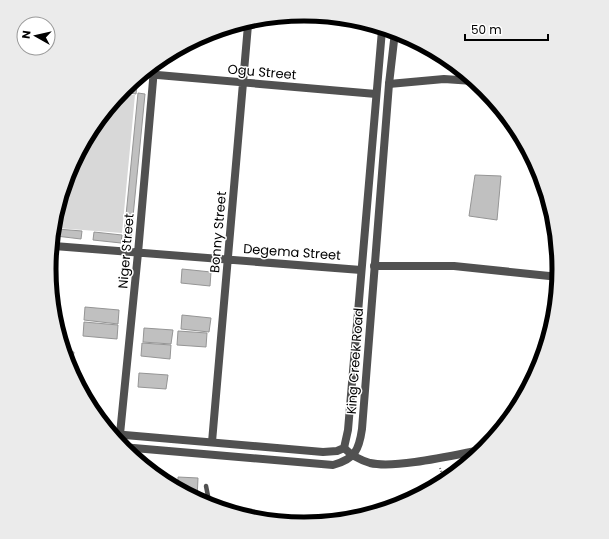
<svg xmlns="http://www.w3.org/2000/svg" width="609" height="539" font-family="Poppins,sans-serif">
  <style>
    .green { fill: #d8d8d8 }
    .building { fill: #c0c0c0; stroke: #959595 }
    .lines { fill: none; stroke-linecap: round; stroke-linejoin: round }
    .path { stroke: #737373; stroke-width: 2; stroke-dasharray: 1 2; stroke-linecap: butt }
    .service { stroke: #515151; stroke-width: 4.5 }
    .minor { stroke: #515151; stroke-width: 8 }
    .tertiary { stroke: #515151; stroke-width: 8 }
    .labels { text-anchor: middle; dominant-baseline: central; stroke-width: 3; stroke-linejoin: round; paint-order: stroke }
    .street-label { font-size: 13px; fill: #000; stroke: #fff }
    .rim { fill: none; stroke: #000; stroke-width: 5 }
  </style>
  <rect width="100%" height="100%" fill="#fff"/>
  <path class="green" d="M 120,94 L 135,95 L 122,233 L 57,228 L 69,172 Z"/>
  <path class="building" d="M 129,85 L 137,86 L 136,94 L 122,92 Z
    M 138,93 L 145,94 L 131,237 L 124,236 Z
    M 475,175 L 501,176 L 497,220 L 469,216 Z
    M 57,229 L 82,231 L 81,239 L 56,236 Z
    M 94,232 L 122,235 L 121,243 L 93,240 Z
    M 182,269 L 211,272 L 210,286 L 181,283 Z
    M 85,307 L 119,310 L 118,324 L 84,320 Z
    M 182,315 L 211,318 L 209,332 L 181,329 Z
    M 84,322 L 118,325 L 117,339 L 83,336 Z
    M 144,328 L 173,330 L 171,344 L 143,342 Z
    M 178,331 L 207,333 L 206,347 L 177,345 Z
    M 142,343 L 171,345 L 170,359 L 141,356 Z
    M 65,351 L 74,352 L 72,366 L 68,365 Z
    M 139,373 L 168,375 L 166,389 L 138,387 Z
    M 178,477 L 198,478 L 197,499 L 178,486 Z"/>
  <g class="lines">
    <path class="path" d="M 440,468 L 443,478"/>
    <path class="service" d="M 206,486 L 210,506"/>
    <path class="minor" d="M 146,74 L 376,94
      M 389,84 L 444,79 L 473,81
      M 54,246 L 361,270
      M 374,266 L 454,266 L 559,277
      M 120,434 L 138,253 L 154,69
      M 212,442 L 248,25
      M 344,448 C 351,455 360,460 370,463 C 397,469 458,454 486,449"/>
    <path class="tertiary" d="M 113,434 L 323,452 L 337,451 L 344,448 L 348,430 L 382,30
      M 122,447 L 333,465 C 355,459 359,450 362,429 L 389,84 L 395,32"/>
  </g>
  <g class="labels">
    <g class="street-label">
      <text transform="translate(262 72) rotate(5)">Ogu Street</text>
      <text transform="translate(218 232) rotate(-85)">Bonny Street</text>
      <text transform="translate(126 251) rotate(-85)">Niger Street</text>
      <text transform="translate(292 252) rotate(4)">Degema Street</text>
      <text transform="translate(355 361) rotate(-86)">King Creek Road</text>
    </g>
  </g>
  <path d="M0 0H609V539H0ZM56 269a248 248 0 1 1 496 0a248 248 0 1 1-496 0Z" fill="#ebebeb" fill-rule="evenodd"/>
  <path class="rim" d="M56 269a248 248 0 1 1 496 0a248 248 0 1 1-496 0Z"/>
  <g transform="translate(36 36) rotate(278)"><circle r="19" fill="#ffffff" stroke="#999999"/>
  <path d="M0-3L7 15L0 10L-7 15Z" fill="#000000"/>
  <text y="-6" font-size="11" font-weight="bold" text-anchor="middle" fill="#000000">N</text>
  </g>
  <path d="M465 34v6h83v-6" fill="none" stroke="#000000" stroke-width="2"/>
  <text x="471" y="34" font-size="12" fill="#000000" stroke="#ffffff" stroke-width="3" paint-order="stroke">50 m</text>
</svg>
